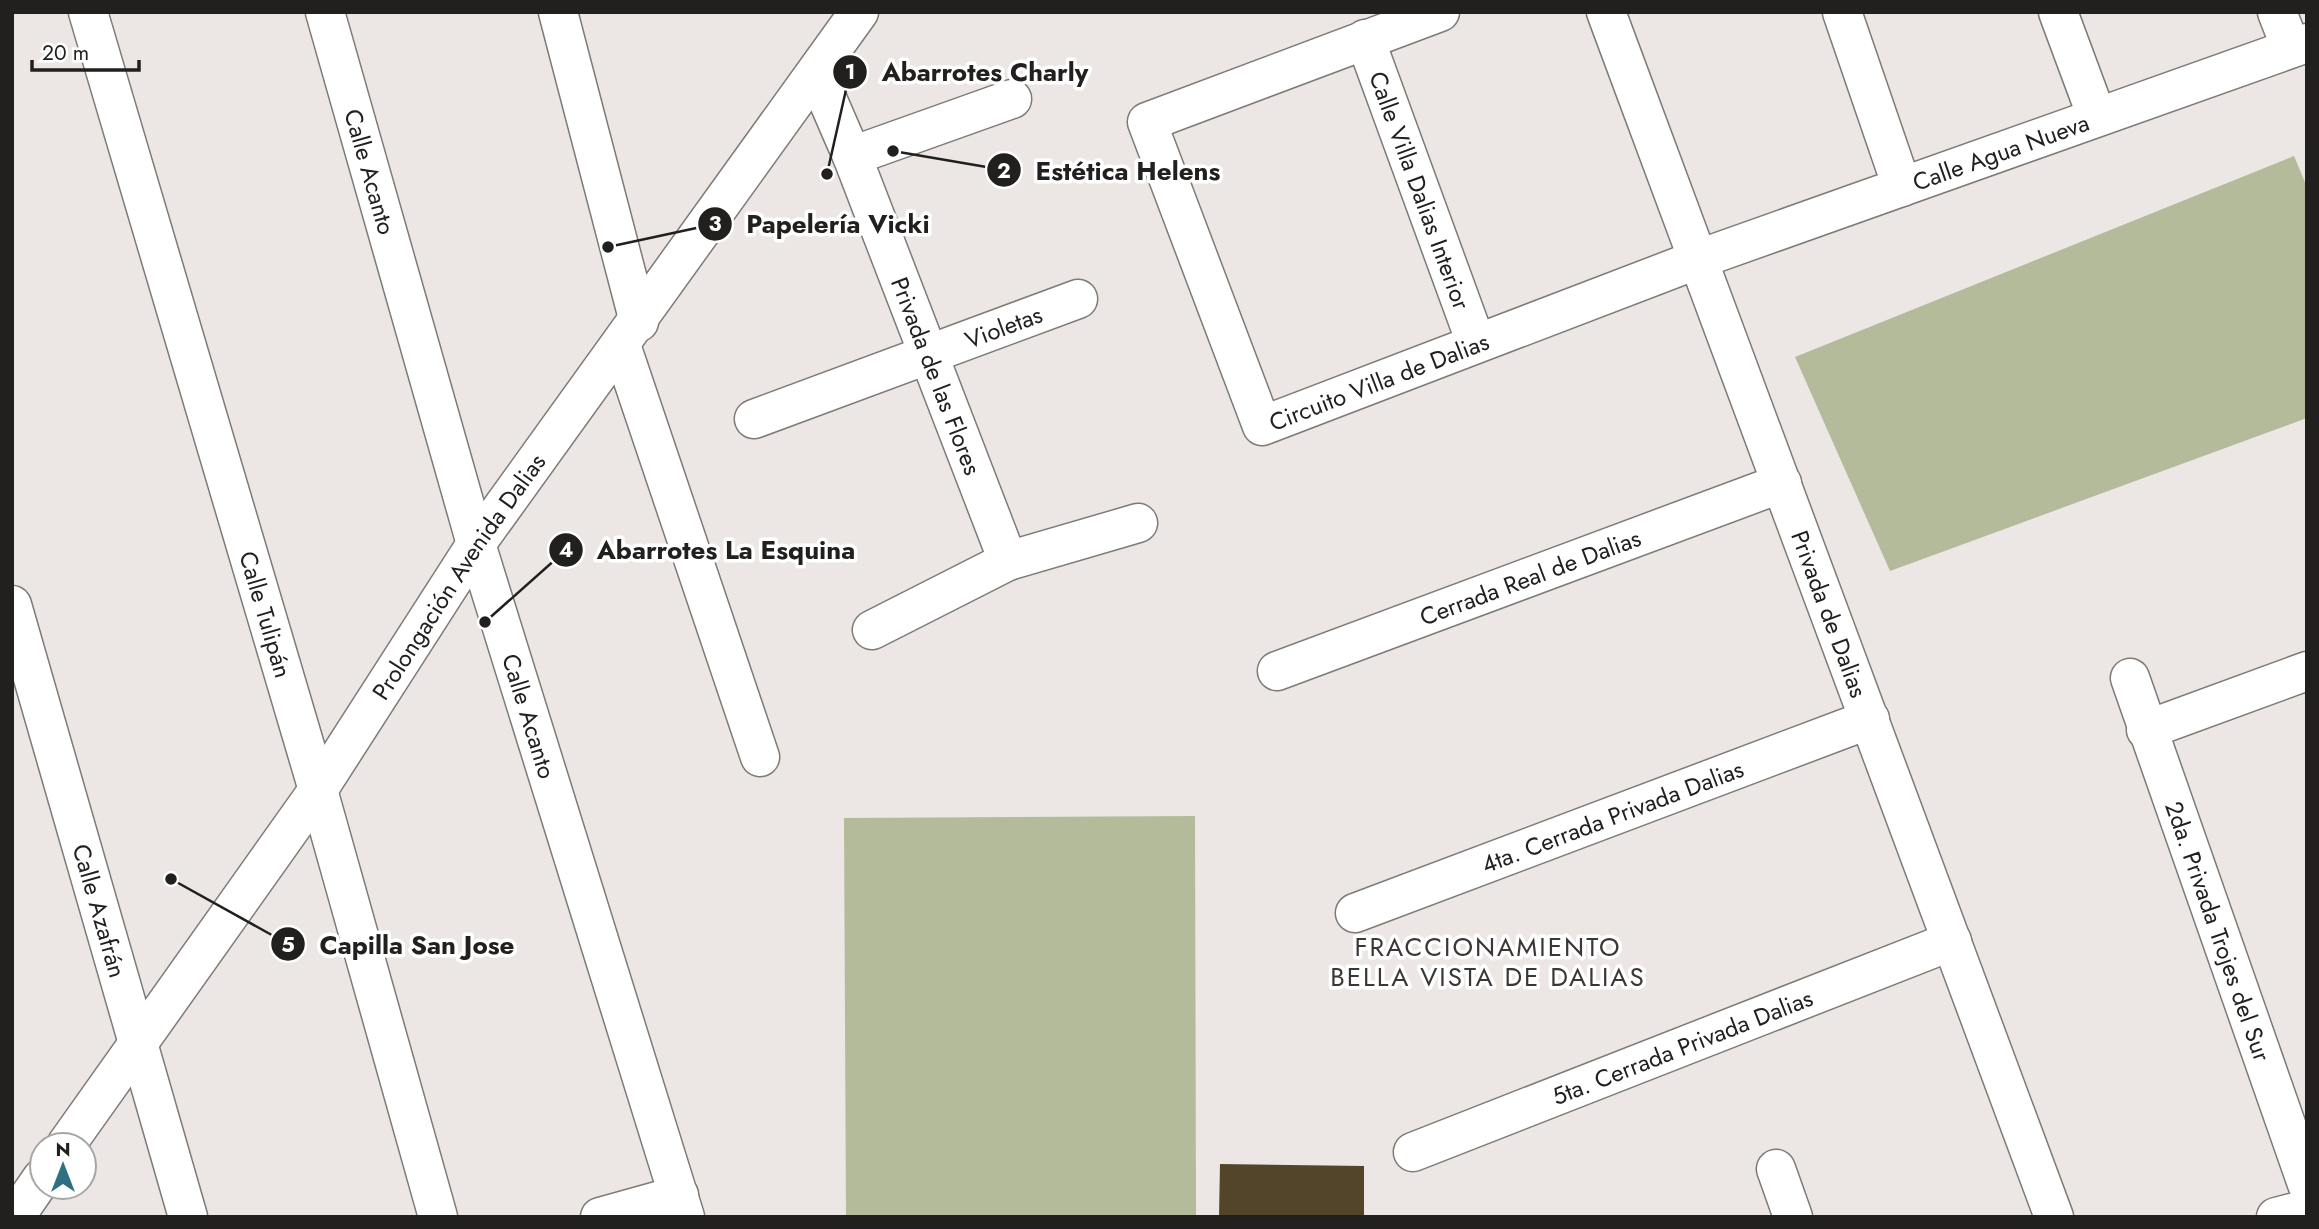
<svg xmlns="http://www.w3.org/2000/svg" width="2319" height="1229" font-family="Jost,sans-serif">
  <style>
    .green { fill: #b3bb9a }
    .building { fill: #534529 }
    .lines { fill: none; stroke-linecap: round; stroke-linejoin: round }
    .minor-casing { stroke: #7e7a78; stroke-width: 41 }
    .tertiary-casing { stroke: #7e7a78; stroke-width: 41 }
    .secondary-casing { stroke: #7e7a78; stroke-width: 41 }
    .minor { stroke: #fff; stroke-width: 38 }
    .tertiary { stroke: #fff; stroke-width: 38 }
    .secondary { stroke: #fff; stroke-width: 38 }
    .labels { text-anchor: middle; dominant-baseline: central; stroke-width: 7; stroke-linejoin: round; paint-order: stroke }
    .street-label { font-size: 24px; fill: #21201f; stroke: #fff }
    .neighbourhood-label { font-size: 26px; letter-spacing: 2px; fill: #3b3736; stroke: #fff }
    .leader { fill: none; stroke: #21201f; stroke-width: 2.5 }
    .callout-dot { fill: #21201f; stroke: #fff; stroke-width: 2.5 }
    .mark-label { font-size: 21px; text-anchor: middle; font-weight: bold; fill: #fff }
    .callout-label { font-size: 26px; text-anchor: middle; font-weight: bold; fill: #21201f; stroke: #fff; stroke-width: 7; stroke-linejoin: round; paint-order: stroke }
  </style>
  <rect width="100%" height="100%" fill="#ece7e5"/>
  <path class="green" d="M 2294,156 L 2307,187 L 2307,418 L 1890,571 L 1795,357 Z
    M 1195,816 L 1196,1217 L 846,1217 L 844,818 Z"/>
  <path class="building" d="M 1220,1164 L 1364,1166 L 1364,1217 L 1219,1217 Z"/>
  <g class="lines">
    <defs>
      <g id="minor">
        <path id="s1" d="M 88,12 L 318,790 L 438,1217"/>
        <path id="s2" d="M 325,12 L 476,544 L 685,1217"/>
        <path d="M 558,12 L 639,322"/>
        <path id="s3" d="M 1440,12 L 1147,122 L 1262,426 L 1696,260 L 2307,43"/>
        <path id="s4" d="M 1606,12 L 2054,1217"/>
        <path d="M 1842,12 L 1902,187"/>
        <path d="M 2058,12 L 2097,117"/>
        <path d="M 2277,12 L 2291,48"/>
        <path id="s5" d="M 1365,39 L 1476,343"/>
        <path id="s6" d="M 816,73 L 852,156 L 1008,561"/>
        <path d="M 852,156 L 1012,99"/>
        <path d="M 621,345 L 760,757"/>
        <path id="s7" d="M 754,419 L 1078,299"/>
        <path id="s8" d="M 12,605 L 188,1217"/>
        <path d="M 872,630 L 1008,561 L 1138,523"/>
        <path id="s9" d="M 1277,671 L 1782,483"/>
        <path id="s10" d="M 2130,678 L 2307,1184"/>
        <path d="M 2146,730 L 2307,671"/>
        <path id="s11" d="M 1355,913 L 1870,719"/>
        <path id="s12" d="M 1413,1152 L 1952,941"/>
        <path d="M 1776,1169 L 1793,1217"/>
        <path d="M 600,1217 L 679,1195"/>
      </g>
      <g id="tertiary">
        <path id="s13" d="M 66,1145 L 318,790 L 476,544 L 859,12"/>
        <path d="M 15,1217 L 42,1178"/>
      </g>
      <path id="secondary" d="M 2276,1217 L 2307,1209"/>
    </defs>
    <use href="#minor" class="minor-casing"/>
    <use href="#tertiary" class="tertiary-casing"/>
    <use href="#secondary" class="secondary-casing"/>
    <use href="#minor" class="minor"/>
    <use href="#tertiary" class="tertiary"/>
    <use href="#secondary" class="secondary"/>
  </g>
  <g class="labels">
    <g class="street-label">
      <text stroke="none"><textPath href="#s3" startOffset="1426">Calle Agua Nueva</textPath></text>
      <text stroke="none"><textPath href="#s2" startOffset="166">Calle Acanto</textPath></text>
      <text stroke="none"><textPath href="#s5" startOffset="161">Calle Villa Dalias Interior</textPath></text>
      <text stroke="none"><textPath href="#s7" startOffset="266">Violetas</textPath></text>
      <text stroke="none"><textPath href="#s6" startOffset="326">Privada de las Flores</textPath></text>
      <text stroke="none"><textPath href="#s3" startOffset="763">Circuito Villa de Dalias</textPath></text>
      <text stroke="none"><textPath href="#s13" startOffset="691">Prolongación Avenida Dalias</textPath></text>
      <text stroke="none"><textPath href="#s9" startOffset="270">Cerrada Real de Dalias</textPath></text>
      <text stroke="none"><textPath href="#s1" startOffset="628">Calle Tulipán</textPath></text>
      <text stroke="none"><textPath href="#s4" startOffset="642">Privada de Dalias</textPath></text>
      <text stroke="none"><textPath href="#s2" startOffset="733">Calle Acanto</textPath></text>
      <text stroke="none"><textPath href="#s11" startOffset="275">4ta. Cerrada Privada Dalias</textPath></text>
      <text stroke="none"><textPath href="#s8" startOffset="318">Calle Azafrán</textPath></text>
      <text stroke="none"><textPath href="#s10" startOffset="268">2da. Privada Trojes del Sur</textPath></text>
      <text stroke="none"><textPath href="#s12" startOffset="289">5ta. Cerrada Privada Dalias</textPath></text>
    </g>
    <g class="neighbourhood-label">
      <text x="1488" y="947">FRACCIONAMIENTO<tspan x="1488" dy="30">BELLA VISTA DE DALIAS</tspan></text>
    </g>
  </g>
  <path class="leader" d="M827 174L850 72M893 151L1004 170M608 247L715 224M485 622L566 550M171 879L288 944"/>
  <g class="callout-dot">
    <circle cx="827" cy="174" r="7"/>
    <circle cx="893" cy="151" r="7"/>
    <circle cx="608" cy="247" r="7"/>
    <circle cx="485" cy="622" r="7"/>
    <circle cx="171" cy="879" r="7"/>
    <circle cx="850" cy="72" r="18"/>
    <circle cx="1004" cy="170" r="18"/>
    <circle cx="715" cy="224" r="18"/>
    <circle cx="566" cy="550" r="18"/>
    <circle cx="288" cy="944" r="18"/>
  </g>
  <g class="mark-label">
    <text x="850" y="79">1</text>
    <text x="1004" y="178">2</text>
    <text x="715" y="231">3</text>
    <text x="566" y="557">4</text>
    <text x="288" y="952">5</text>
  </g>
  <g class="callout-label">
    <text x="985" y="81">Abarrotes Charly</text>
    <text x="1128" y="180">Estética Helens</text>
    <text x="838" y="233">Papelería Vicki</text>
    <text x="726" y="559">Abarrotes La Esquina</text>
    <text x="417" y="954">Capilla San Jose</text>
  </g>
  <rect width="2319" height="1229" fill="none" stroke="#21201f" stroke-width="28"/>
  <g transform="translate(63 1166)"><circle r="33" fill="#ffffff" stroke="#a6a6a5" stroke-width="2"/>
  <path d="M0-5L12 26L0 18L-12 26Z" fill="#2e6f82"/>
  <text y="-10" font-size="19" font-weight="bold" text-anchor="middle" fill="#21201f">N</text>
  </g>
  <path d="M32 60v10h107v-10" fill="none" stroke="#21201f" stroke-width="3.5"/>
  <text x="42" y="60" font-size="21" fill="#21201f" stroke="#ffffff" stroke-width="5" paint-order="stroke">20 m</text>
</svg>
